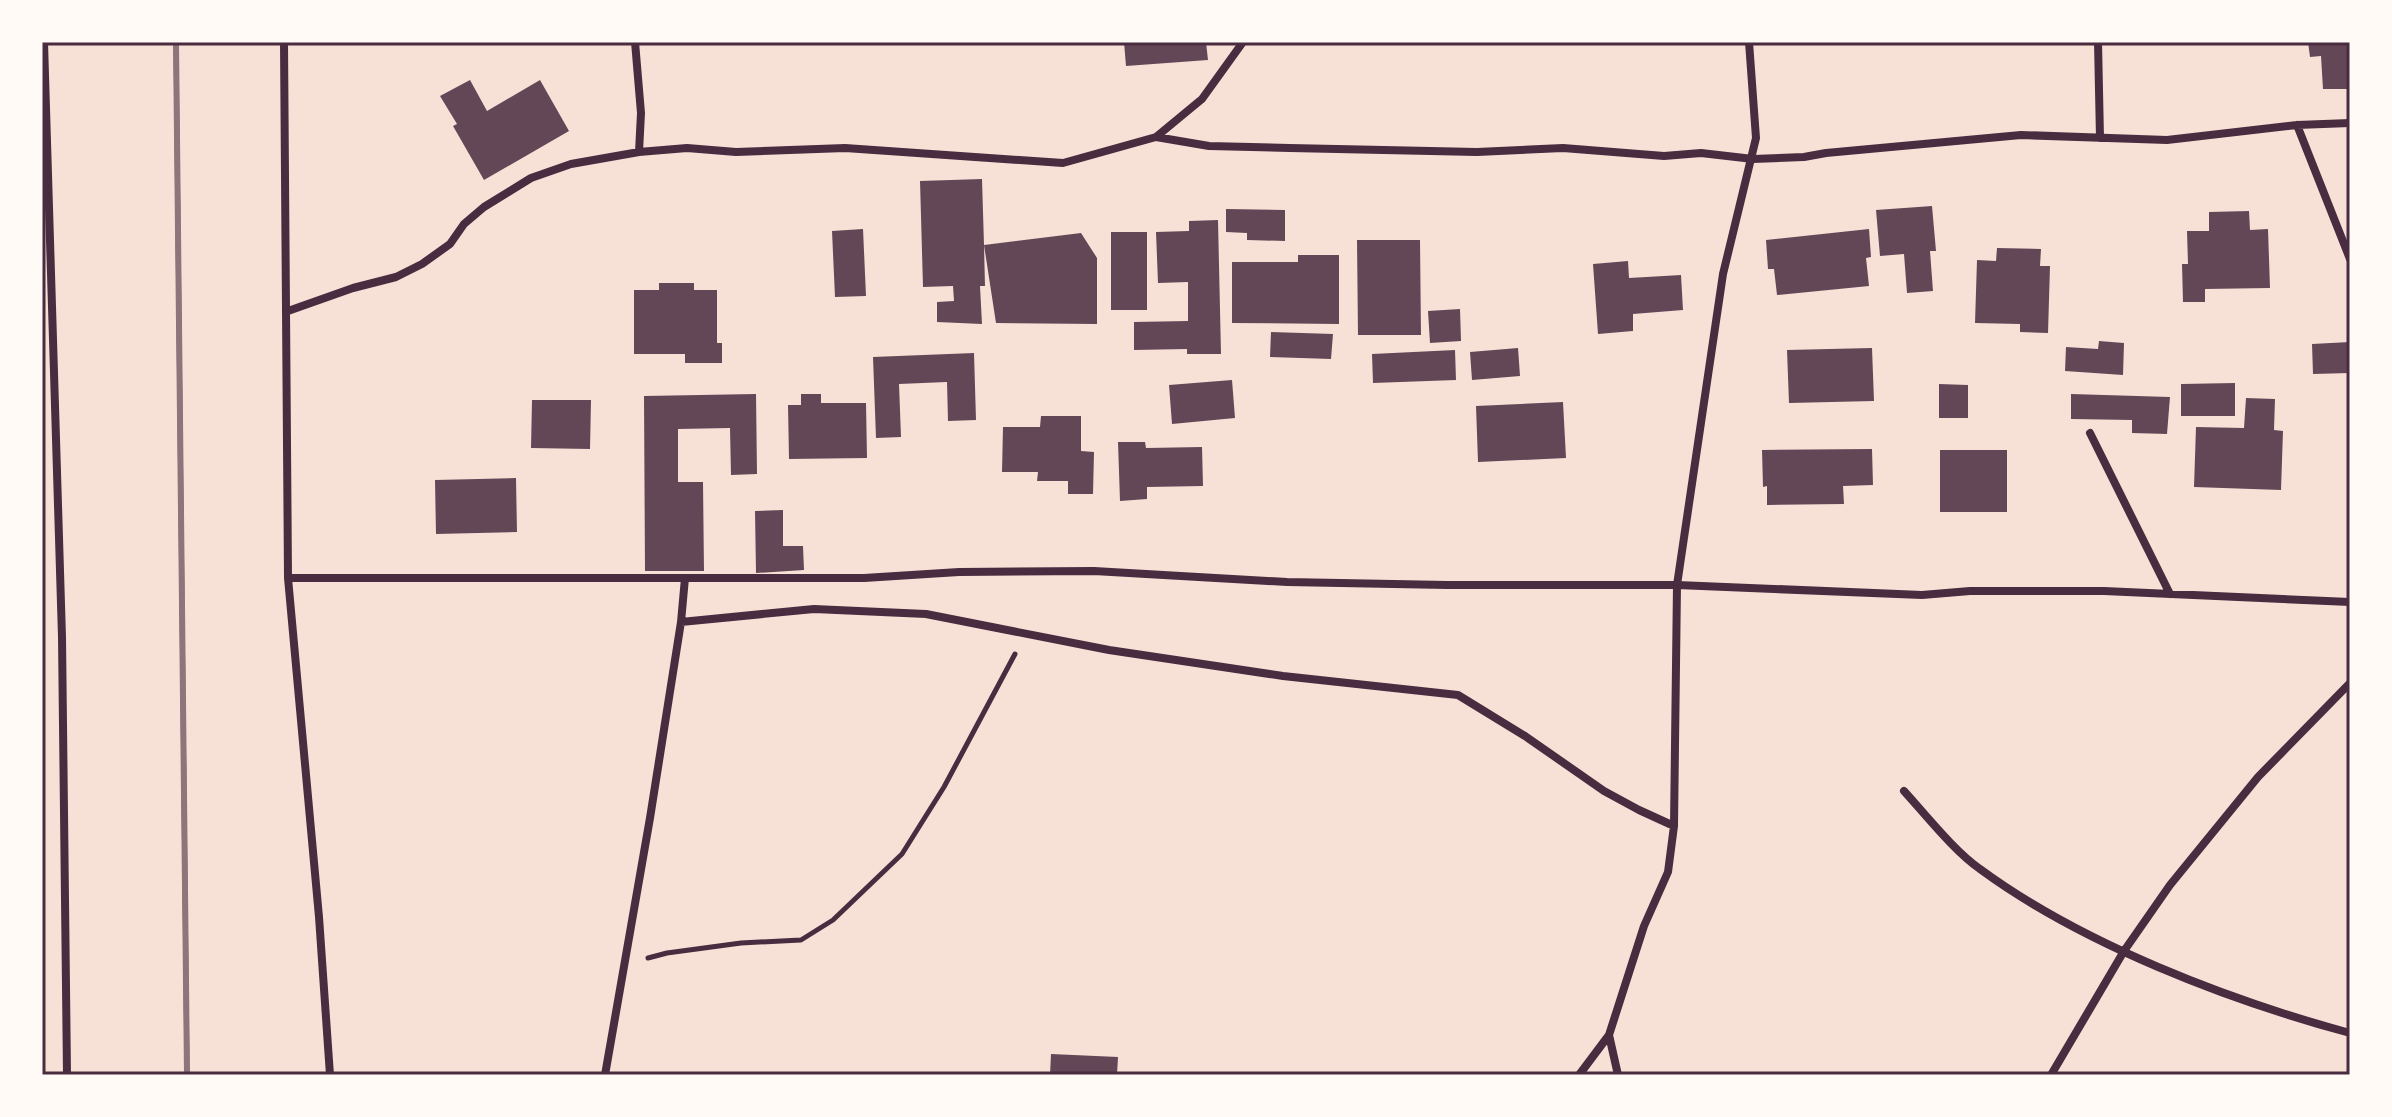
<svg xmlns="http://www.w3.org/2000/svg" width="2392" height="1117" font-family="'Crimson Pro',serif">
  <style>
    .building { fill: #644757 }
    .lines { fill: none; stroke-linecap: round; stroke-linejoin: round }
    .path { stroke: #4a2c40; stroke-width: 5 }
    .minor { stroke: #4a2c40; stroke-width: 8 }
    .rail { stroke: #8f747c; stroke-width: 6 }
    .neatline { fill: none; stroke: #4a2c40; stroke-width: 3 }
  </style>
  <rect width="100%" height="100%" fill="#f7e1d7"/>
  <path class="building" d="M 1124,42 L 1206,42 L 1208,60 L 1126,66 Z
    M 2308,42 L 2350,42 L 2350,89 L 2323,89 L 2321,56 L 2310,57 Z
    M 470,80 L 487,111 L 540,80 L 569,131 L 484,180 L 453,126 L 457,124 L 440,96 Z
    M 982,179 L 984,245 L 1081,233 L 1097,258 L 1097,324 L 996,323 L 984,245 L 985,286 L 980,286 L 982,324 L 937,322 L 937,302 L 954,301 L 953,286 L 923,287 L 920,181 Z
    M 1932,206 L 1936,251 L 1930,251 L 1933,291 L 1907,293 L 1904,254 L 1880,256 L 1876,210 Z
    M 1226,209 L 1285,210 L 1285,241 L 1247,240 L 1247,233 L 1226,232 Z
    M 2249,211 L 2250,230 L 2268,229 L 2270,288 L 2205,289 L 2205,302 L 2183,302 L 2182,264 L 2188,264 L 2187,231 L 2209,231 L 2209,212 Z
    M 1218,220 L 1221,354 L 1187,354 L 1187,349 L 1134,350 L 1134,322 L 1188,321 L 1188,282 L 1158,283 L 1156,232 L 1189,231 L 1189,221 Z
    M 863,229 L 866,296 L 835,297 L 832,231 Z
    M 1869,229 L 1871,257 L 1866,258 L 1869,286 L 1777,295 L 1774,269 L 1768,269 L 1766,240 Z
    M 1111,232 L 1147,232 L 1147,310 L 1111,310 Z
    M 1357,240 L 1420,240 L 1421,335 L 1358,335 Z
    M 1997,248 L 2041,249 L 2040,266 L 2050,266 L 2048,333 L 2020,332 L 2020,324 L 1975,323 L 1977,260 L 1996,261 Z
    M 1298,255 L 1339,255 L 1339,324 L 1232,323 L 1232,262 L 1298,262 Z
    M 1628,261 L 1629,278 L 1681,275 L 1683,310 L 1633,314 L 1633,331 L 1598,334 L 1593,264 Z
    M 659,283 L 694,283 L 694,290 L 717,290 L 717,343 L 722,343 L 722,363 L 685,363 L 685,354 L 634,354 L 634,290 L 659,290 Z
    M 1460,309 L 1461,341 L 1430,343 L 1428,311 Z
    M 1271,332 L 1333,334 L 1331,359 L 1270,357 Z
    M 2099,341 L 2124,343 L 2123,375 L 2065,371 L 2066,347 L 2098,349 Z
    M 2350,342 L 2350,373 L 2313,374 L 2312,344 Z
    M 1518,348 L 1520,376 L 1472,380 L 1470,352 Z
    M 1872,348 L 1874,401 L 1789,403 L 1787,350 Z
    M 1455,350 L 1456,380 L 1373,383 L 1372,354 Z
    M 974,353 L 976,420 L 948,421 L 947,382 L 899,384 L 901,437 L 876,438 L 873,357 Z
    M 1232,380 L 1235,418 L 1172,424 L 1169,385 Z
    M 2235,383 L 2235,416 L 2181,416 L 2181,384 Z
    M 1939,384 L 1968,385 L 1968,418 L 1939,418 Z
    M 756,394 L 757,474 L 731,475 L 730,428 L 678,429 L 678,482 L 703,482 L 704,571 L 645,571 L 644,396 Z
    M 801,394 L 821,394 L 821,403 L 866,403 L 867,458 L 789,459 L 788,405 L 801,405 Z
    M 2071,394 L 2170,397 L 2167,434 L 2132,433 L 2132,420 L 2071,419 Z
    M 2246,398 L 2275,399 L 2274,430 L 2283,431 L 2281,490 L 2194,487 L 2196,427 L 2244,428 Z
    M 532,400 L 591,400 L 590,449 L 531,448 Z
    M 1563,402 L 1566,458 L 1478,462 L 1476,406 Z
    M 1041,416 L 1081,416 L 1081,451 L 1094,452 L 1093,494 L 1068,494 L 1068,481 L 1037,481 L 1038,472 L 1002,472 L 1003,427 L 1040,427 Z
    M 1118,442 L 1145,442 L 1146,448 L 1202,447 L 1203,486 L 1147,487 L 1147,499 L 1120,501 Z
    M 1872,449 L 1873,485 L 1843,486 L 1844,504 L 1767,505 L 1767,486 L 1763,487 L 1762,450 Z
    M 1940,450 L 2007,450 L 2007,512 L 1940,512 Z
    M 516,478 L 517,532 L 436,534 L 435,480 Z
    M 783,510 L 783,546 L 803,546 L 804,570 L 756,573 L 755,511 Z
    M 1051,1054 L 1118,1057 L 1117,1075 L 1050,1075 Z"/>
  <g class="lines">
    <path class="path" d="M 176,42 L 187,1075
      M 648,958 L 667,953 L 741,943 L 801,940 L 833,920 L 902,854 L 944,787 L 1015,654"/>
    <path class="minor" d="M 44,42 L 62,637 L 67,1075
      M 284,42 L 288,578 L 319,917 L 330,1075
      M 635,42 L 641,113 L 639,152
      M 2098,42 L 2100,138
      M 2297,125 L 2350,259
      M 1156,137 L 1202,99 L 1243,42
      M 288,311 L 353,288 L 396,277 L 422,264 L 450,244 L 464,224 L 484,207 L 531,178 L 571,164 L 639,152 L 687,148 L 736,152 L 845,148 L 1063,163 L 1156,137 L 1209,146 L 1290,148 L 1477,152 L 1563,148 L 1664,156 L 1701,153 L 1753,159 L 1804,157 L 1826,153 L 2021,135 L 2167,140 L 2297,125 L 2350,123
      M 2090,433 L 2170,594
      M 288,578 L 864,578 L 959,572 L 1094,571 L 1287,582 L 1447,585 L 1677,585 L 1922,595 L 1970,591 L 2104,591 L 2350,602
      M 681,622 L 814,609 L 926,614 L 1109,650 L 1283,676 L 1458,695 L 1525,736 L 1604,791 L 1639,810 L 1674,826
      M 1904,791 C 1925,814 1955,852 1980,869 C 2082,944 2228,1000 2350,1033
      M 605,1075 L 650,818 L 681,622 L 685,578
      M 1579,1075 L 1609,1035
      M 1618,1075 L 1609,1035 L 1644,926 L 1668,872 L 1674,826 L 1677,585 L 1723,274 L 1756,138 L 1749,42
      M 2051,1075 L 2124,951 L 2170,885 L 2258,777 L 2350,683"/>
    <path class="rail" d="M 176,42 L 187,1075"/>
  </g>
  <rect width="2392" height="1117" fill="none" stroke="#fffaf5" stroke-width="88"/>
  <rect x="44" y="44" width="2304" height="1029" class="neatline"/>
</svg>
